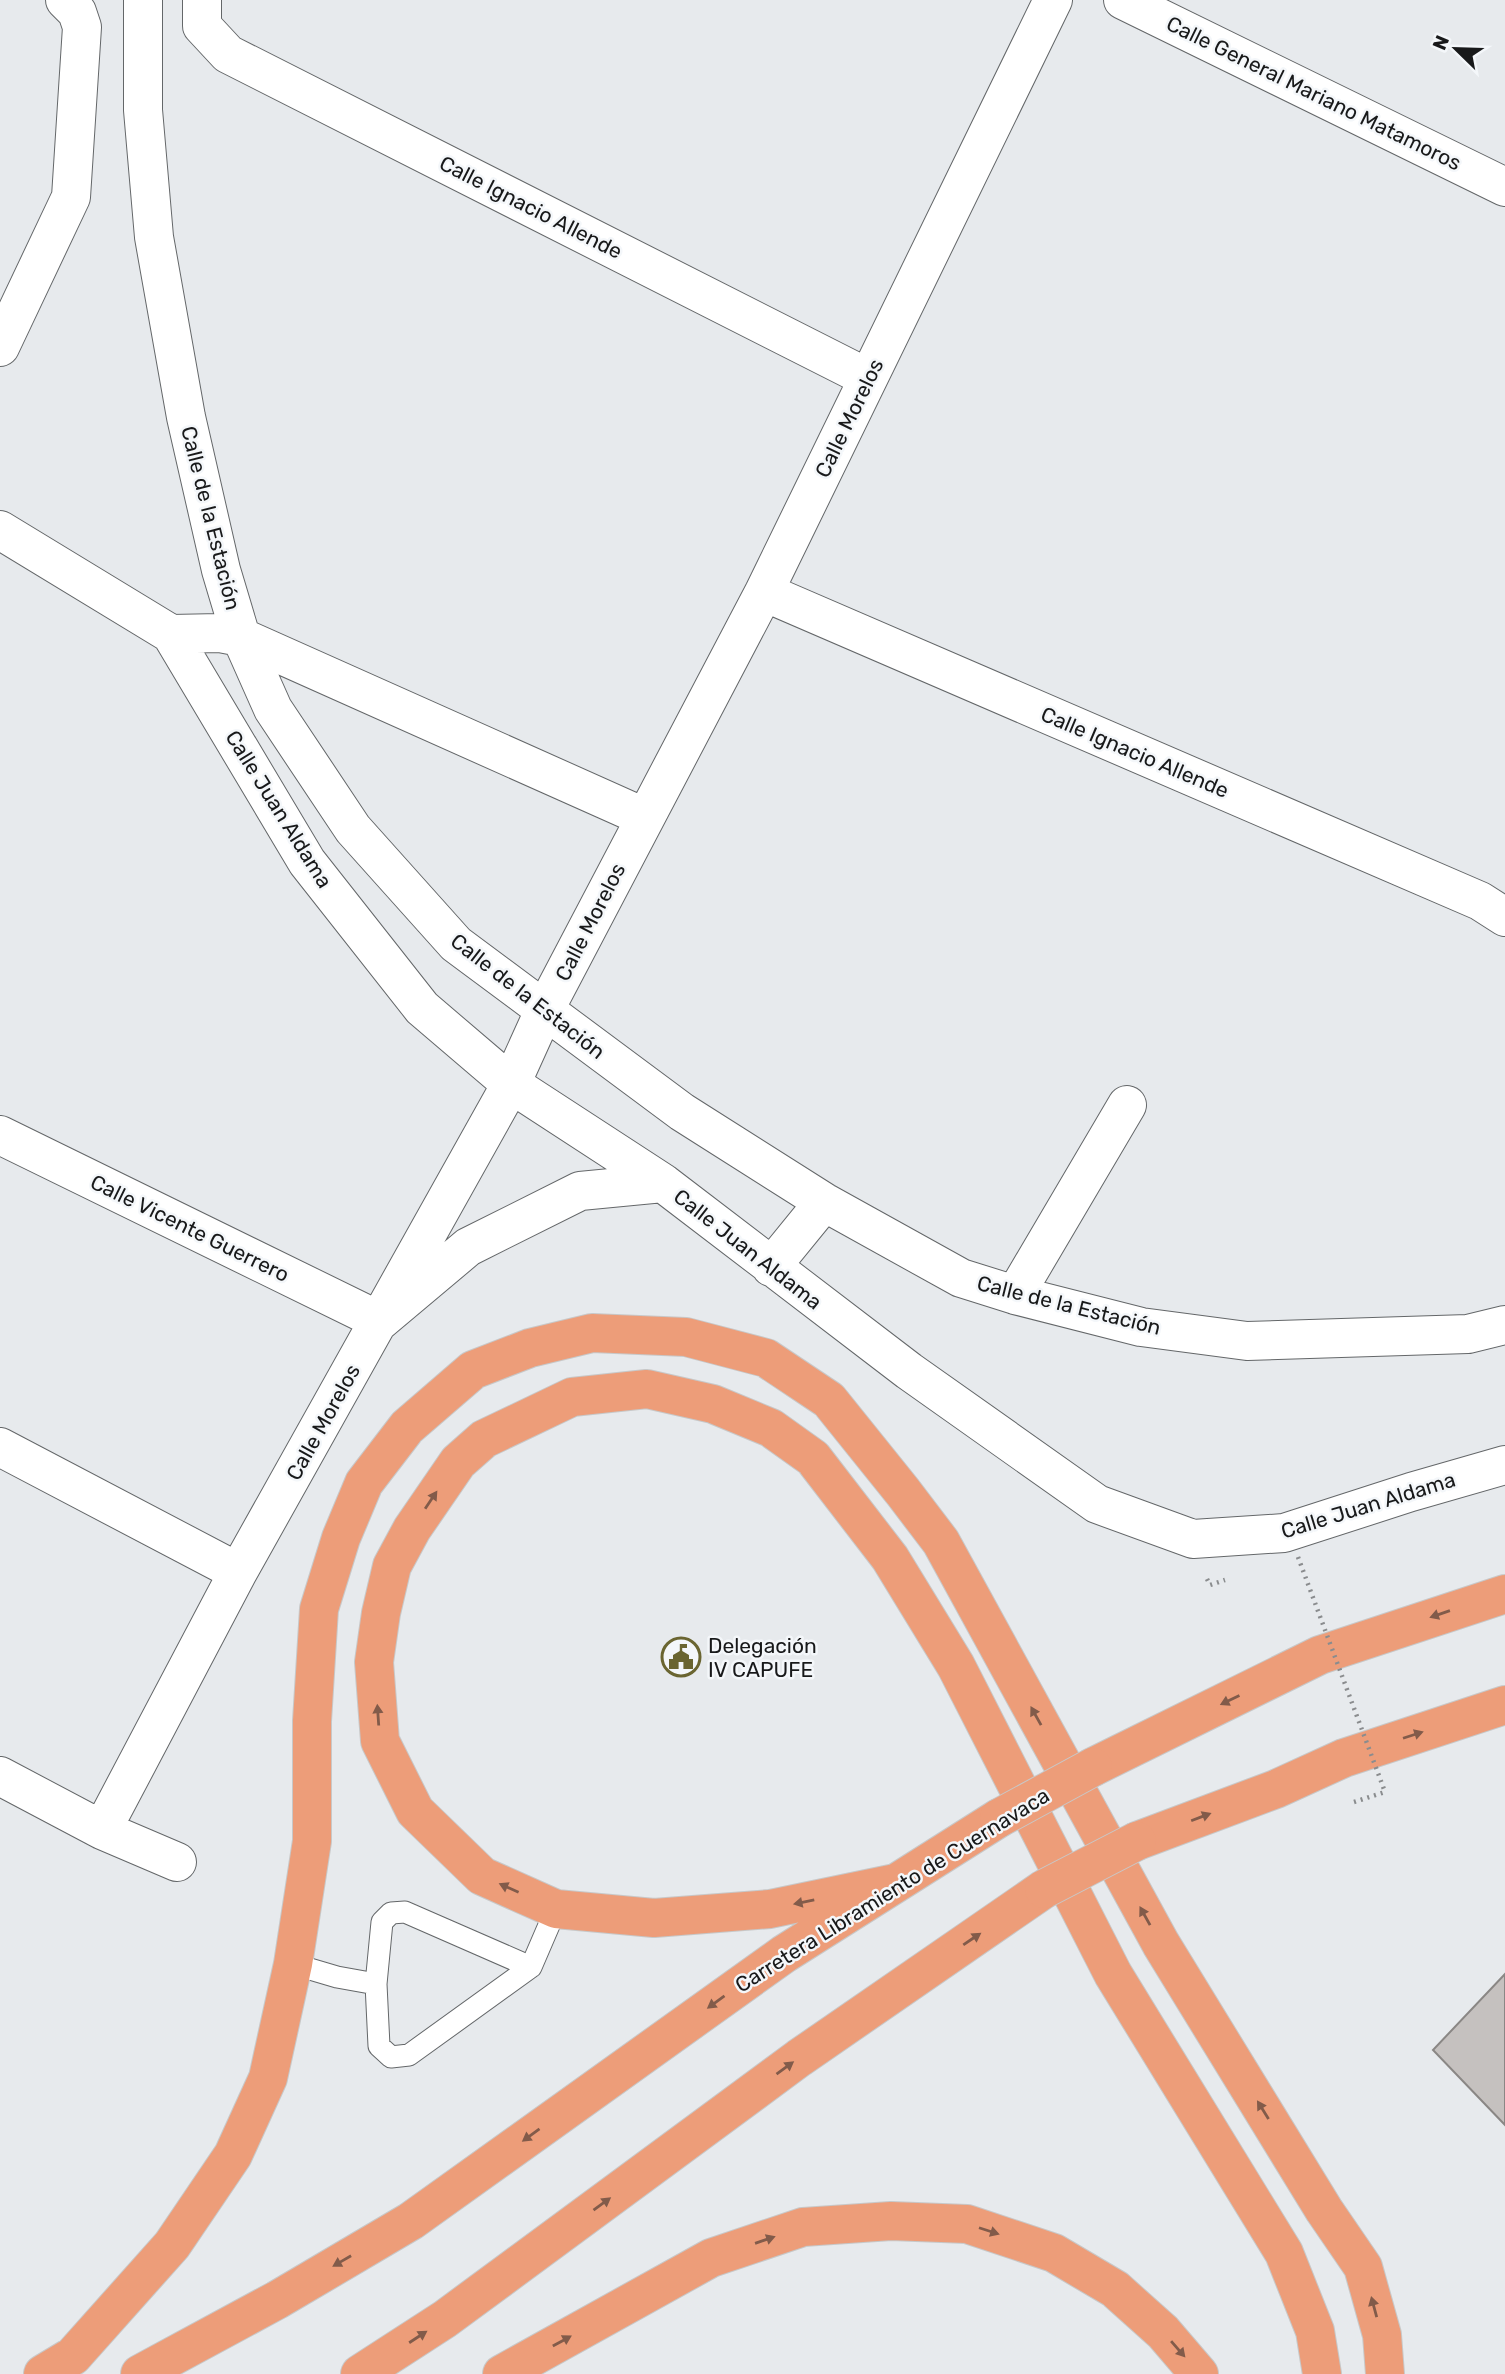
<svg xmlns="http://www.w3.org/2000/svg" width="1505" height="2374" font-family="Rubik,sans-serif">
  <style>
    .building { fill: #c5c1bf; stroke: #8a8785; stroke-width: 2 }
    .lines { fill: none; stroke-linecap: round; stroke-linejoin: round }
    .lane-casing { stroke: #646769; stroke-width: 23 }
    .street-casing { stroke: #646769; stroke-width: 40 }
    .highway-casing { stroke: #c8c8c8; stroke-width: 40 }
    .path { stroke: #8a8c8e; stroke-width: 4.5; stroke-dasharray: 2 5; stroke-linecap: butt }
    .lane { stroke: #fff; stroke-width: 21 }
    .street { stroke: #fff; stroke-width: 38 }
    .highway { stroke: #ed9d79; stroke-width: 38 }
    .highway-bridge-casing { stroke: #c8c8c8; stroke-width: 40; stroke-linecap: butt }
    .path-bridge { stroke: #8a8c8e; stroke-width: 4.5; stroke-dasharray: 2 5; stroke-linecap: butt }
    .highway-bridge { stroke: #ed9d79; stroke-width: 38 }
    .oneway { fill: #825b4a }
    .labels { text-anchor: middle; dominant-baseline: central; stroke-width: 5; stroke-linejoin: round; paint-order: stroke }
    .street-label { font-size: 21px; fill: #18191a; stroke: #f4f7fa }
    .poi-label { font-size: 21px; fill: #18191a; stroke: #f4f7fa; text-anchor: start }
  </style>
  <rect width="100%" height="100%" fill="#e7eaed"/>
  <path class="building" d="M 1505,1974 L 1505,2125 L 1433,2050 Z"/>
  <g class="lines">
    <defs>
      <path id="lane" d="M 405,1912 L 531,1967 L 409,2055 L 391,2057 L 379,2046 L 376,1984 L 382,1922 L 391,1913 Z
        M 293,1964 L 337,1977 L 376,1984
        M 531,1967 L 556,1909"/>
      <path id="street" d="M 143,0 L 143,110 L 154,237 L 186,417 L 221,570 L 241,637 L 273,709 L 353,829 L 456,944 L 682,1112 L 824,1202 L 961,1278 L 1015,1295 L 1141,1327 L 1247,1341 L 1468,1334 L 1505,1325
        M 202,0 L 202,26 L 228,54 L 868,378
        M 1123,0 L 1505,187
        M 0,347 L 71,197 L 82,27 L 77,12 L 65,0
        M 0,530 L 171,634 L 307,862 L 422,1008 L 511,1084 L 663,1183 L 909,1371 L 1097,1504 L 1193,1539 L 1284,1533 L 1411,1492 L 1505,1465
        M 764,592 L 1480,901 L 1505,917
        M 171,634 L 220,633 L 241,637 L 644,817
        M 0,1135 L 380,1321 L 468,1247 L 580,1191 L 663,1183
        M 771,1267 L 824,1202
        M 1015,1295 L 1127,1105
        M 0,1447 L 238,1572
        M 0,1776 L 102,1830 L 177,1862
        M 102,1830 L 238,1572 L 511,1084 L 544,1011 L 764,592 L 1053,0"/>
      <path id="highway" d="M 1093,1767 L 1320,1655 L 1505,1594
        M 1137,1841 L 1276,1789 L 1344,1758 L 1505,1705
        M 895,1883 L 770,1909 L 654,1918 L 556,1909 L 482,1876 L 415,1811 L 380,1741 L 374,1662 L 381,1613 L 392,1566 L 412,1529 L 458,1462 L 484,1439 L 572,1397 L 647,1389 L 713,1404 L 771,1428 L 813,1458 L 890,1558 L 956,1666 L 1113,1974 L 1284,2253 L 1315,2331 L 1322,2374
        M 43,2374 L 73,2356 L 172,2245 L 233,2155 L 268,2078 L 293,1964 L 312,1841 L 312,1721 L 319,1609 L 341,1538 L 364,1483 L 407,1427 L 473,1370 L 530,1348 L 592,1333 L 686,1337 L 766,1358 L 829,1400 L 903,1492 L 941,1542 L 1161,1944 L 1324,2210 L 1363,2267 L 1382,2335 L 1385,2374
        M 140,2374 L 277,2300 L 411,2221 L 784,1954 L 999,1818
        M 360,2374 L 445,2319 L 799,2058 L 1044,1889
        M 502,2374 L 711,2258 L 803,2227 L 891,2221 L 967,2224 L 1054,2253 L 1115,2289 L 1163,2332 L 1199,2374"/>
    </defs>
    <use href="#lane" class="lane-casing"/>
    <use href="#street" class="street-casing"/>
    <use href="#highway" class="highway-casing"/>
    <path class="path" d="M 1207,1579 L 1210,1585 L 1225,1580
      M 1354,1802 L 1385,1792"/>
    <use href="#lane" class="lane"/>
    <use href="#street" class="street"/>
    <use href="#highway" class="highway"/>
    <defs>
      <path id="highway-bridge" d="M 999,1818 L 1093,1767
        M 1044,1889 L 1137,1841"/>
    </defs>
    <use href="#highway-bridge" class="highway-bridge-casing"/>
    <path class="path-bridge" d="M 1298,1557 L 1385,1792"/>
    <use href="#highway-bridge" class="highway-bridge"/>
  </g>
  <defs><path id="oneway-solid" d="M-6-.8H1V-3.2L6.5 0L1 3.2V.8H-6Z" transform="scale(1.75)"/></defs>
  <g class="oneway">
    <use href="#oneway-solid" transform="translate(431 1500) rotate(-56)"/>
    <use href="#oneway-solid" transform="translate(1440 1614) rotate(161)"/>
    <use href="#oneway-solid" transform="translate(1230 1700) rotate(154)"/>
    <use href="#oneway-solid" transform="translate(378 1715) rotate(-94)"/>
    <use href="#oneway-solid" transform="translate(1036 1716) rotate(-119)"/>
    <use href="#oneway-solid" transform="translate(1413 1735) rotate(-18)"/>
    <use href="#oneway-solid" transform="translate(1201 1817) rotate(-21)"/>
    <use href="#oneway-solid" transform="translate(509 1888) rotate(-156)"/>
    <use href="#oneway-solid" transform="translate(804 1902) rotate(168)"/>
    <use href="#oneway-solid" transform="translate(1145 1916) rotate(-119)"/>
    <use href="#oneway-solid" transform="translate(972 1939) rotate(-34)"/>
    <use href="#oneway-solid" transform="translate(716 2002) rotate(144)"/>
    <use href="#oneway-solid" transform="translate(785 2068) rotate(-36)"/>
    <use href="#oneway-solid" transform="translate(1263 2110) rotate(-122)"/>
    <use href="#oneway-solid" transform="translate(531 2135) rotate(144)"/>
    <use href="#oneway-solid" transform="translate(602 2204) rotate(-36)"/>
    <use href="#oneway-solid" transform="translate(989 2231) rotate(18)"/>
    <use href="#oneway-solid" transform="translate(765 2240) rotate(-19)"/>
    <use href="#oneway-solid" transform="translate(342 2261) rotate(150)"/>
    <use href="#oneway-solid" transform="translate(1374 2307) rotate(-105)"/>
    <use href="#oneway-solid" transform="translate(418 2337) rotate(-33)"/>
    <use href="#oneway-solid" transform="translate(562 2341) rotate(-29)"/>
    <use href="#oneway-solid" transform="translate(1178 2349) rotate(49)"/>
  </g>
  <defs>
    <symbol id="civic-ring" viewBox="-11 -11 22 22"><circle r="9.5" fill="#f4f7fa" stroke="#6a6531" stroke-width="1.5"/><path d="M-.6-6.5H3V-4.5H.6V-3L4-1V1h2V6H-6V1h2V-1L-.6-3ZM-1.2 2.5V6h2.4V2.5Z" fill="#6a6531"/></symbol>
  </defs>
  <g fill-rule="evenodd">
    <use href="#civic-ring" x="659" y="1635" width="44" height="44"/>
  </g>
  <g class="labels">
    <g class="street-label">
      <text transform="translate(1314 93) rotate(26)">Calle General Mariano Matamoros</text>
      <text transform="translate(531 207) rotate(27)">Calle Ignacio Allende</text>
      <text transform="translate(849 418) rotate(-64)">Calle Morelos</text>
      <text transform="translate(211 518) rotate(76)">Calle de la Estación</text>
      <text transform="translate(1135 752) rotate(23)">Calle Ignacio Allende</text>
      <text transform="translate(279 809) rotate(58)">Calle Juan Aldama</text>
      <text transform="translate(590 922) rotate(-63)">Calle Morelos</text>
      <text transform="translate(528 996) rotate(38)">Calle de la Estación</text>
      <text transform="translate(190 1228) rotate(26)">Calle Vicente Guerrero</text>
      <text transform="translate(748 1249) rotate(38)">Calle Juan Aldama</text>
      <text transform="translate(1069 1305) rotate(14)">Calle de la Estación</text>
      <text transform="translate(323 1422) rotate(-61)">Calle Morelos</text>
      <text transform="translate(1368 1505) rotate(-17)">Calle Juan Aldama</text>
      <text transform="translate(892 1890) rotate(-32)">Carretera Libramiento de Cuernavaca</text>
    </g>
    <g class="poi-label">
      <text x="708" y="1645">Delegación<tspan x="708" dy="24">IV CAPUFE</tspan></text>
    </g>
  </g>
  <g transform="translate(1456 49) rotate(293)" stroke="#f4f7fa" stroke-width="5" paint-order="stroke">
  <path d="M0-5L12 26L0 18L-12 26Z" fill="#18191a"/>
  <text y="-10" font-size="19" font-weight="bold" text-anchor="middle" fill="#18191a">N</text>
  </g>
</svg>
